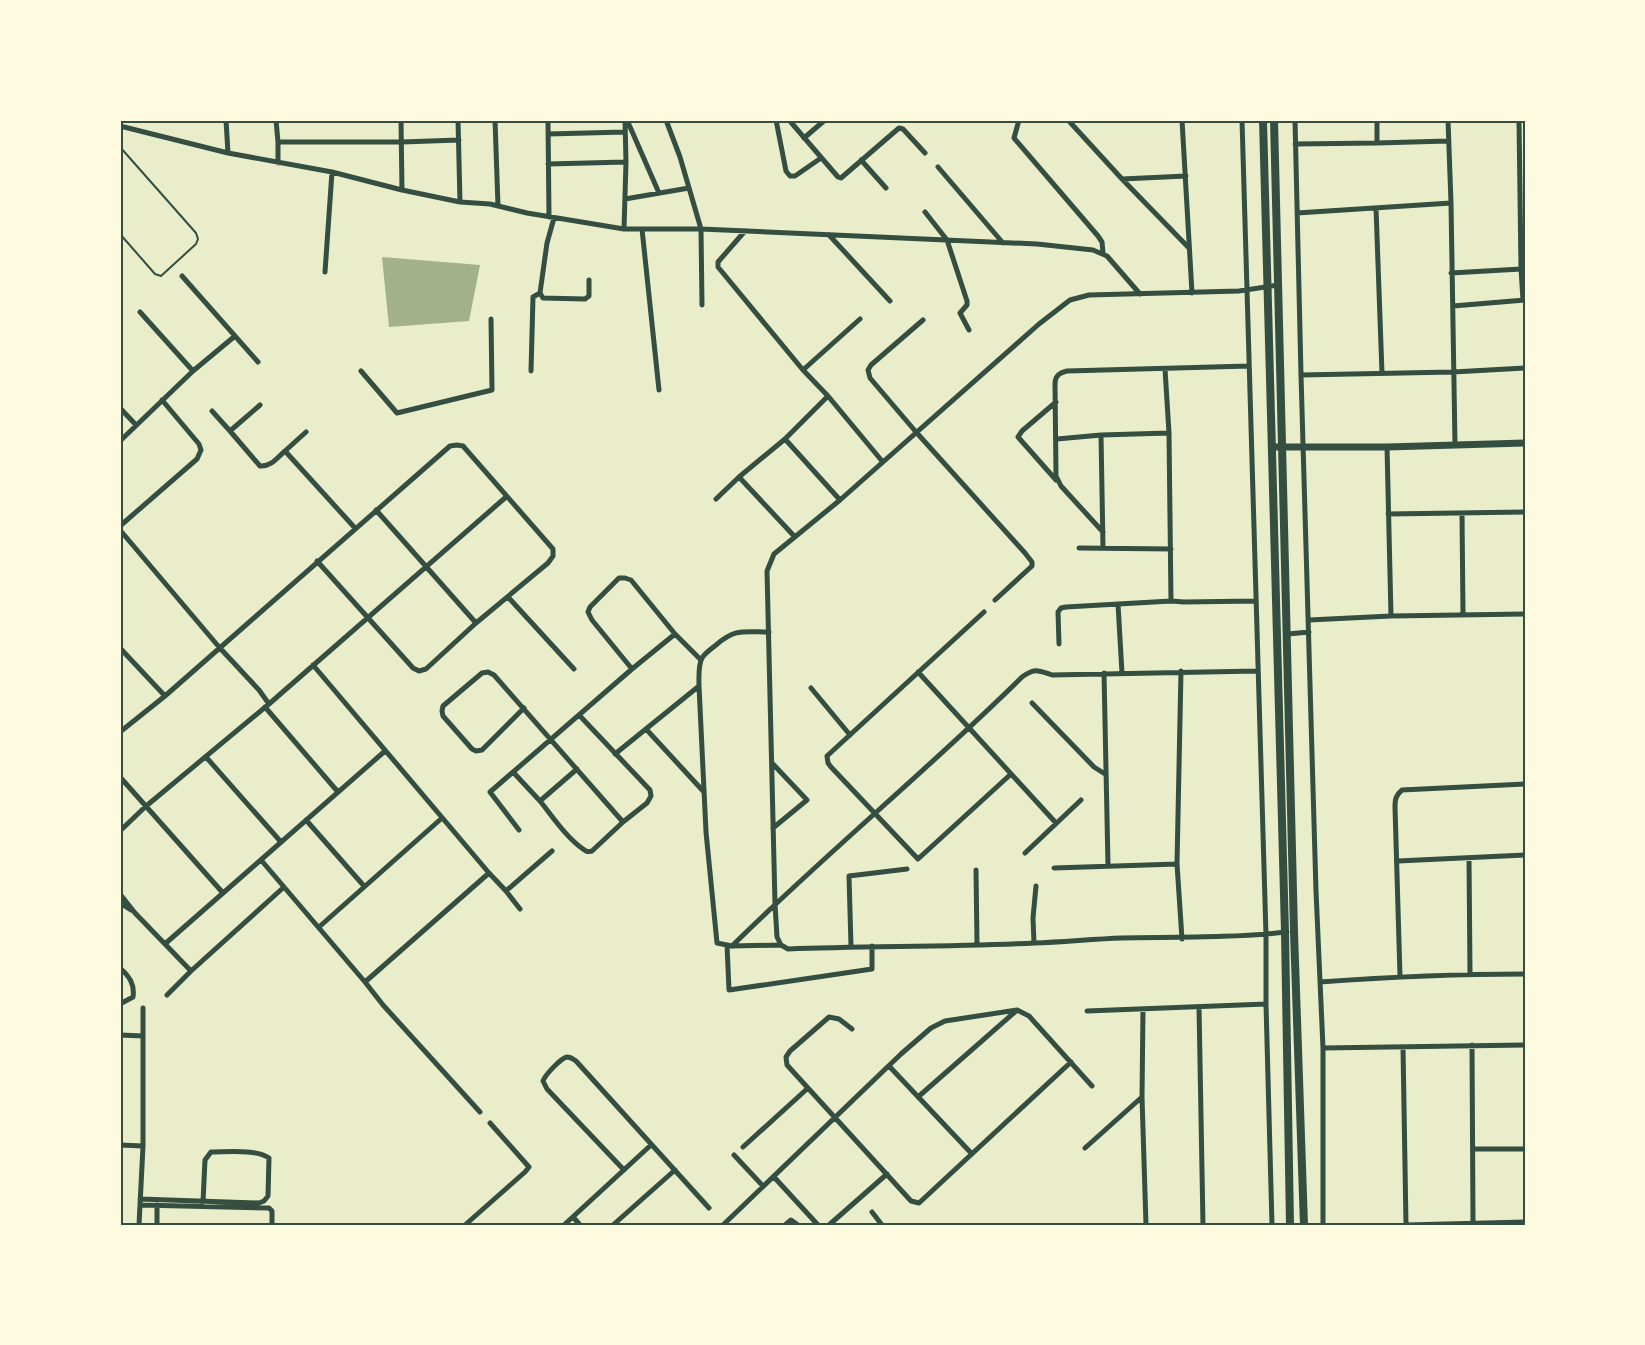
<svg xmlns="http://www.w3.org/2000/svg" width="1645" height="1345" font-family="Inter,sans-serif">
  <style>
    .water { fill: #a3b18a }
    .lines { fill: none; stroke-linecap: round; stroke-linejoin: round }
    .service { stroke: #344e41; stroke-width: 2 }
    .minor { stroke: #344e41; stroke-width: 5 }
    .tertiary { stroke: #344e41; stroke-width: 7 }
    .secondary { stroke: #344e41; stroke-width: 8 }
    .neatline { fill: none; stroke: #344e41; stroke-width: 2 }
  </style>
  <rect width="100%" height="100%" fill="#e9edc9"/>
  <path class="water" d="M 382,257 L 480,265 L 469,321 L 389,327 Z"/>
  <g class="lines">
    <path class="service" d="M 120,147 L 196,233 L 198,239 L 196,244 L 161,276 L 155,274 L 120,234"/>
    <path class="minor" d="M 226,120 L 228,153
      M 276,120 L 278,142 L 278,163
      M 401,120 L 402,190
      M 458,120 L 460,202
      M 495,120 L 498,206
      M 548,120 L 549,217
      M 627,120 L 659,193
      M 666,120 L 680,157 L 701,229 L 702,305
      M 776,120 L 786,171 L 790,176 L 795,176 L 821,158
      M 789,120 L 838,177 L 841,178 L 899,128 L 903,129 L 925,153
      M 1019,120 L 1014,138 L 1098,236 L 1102,242 L 1103,253
      M 1068,120 L 1122,179 L 1189,248
      M 1182,120 L 1192,293
      M 1242,120 L 1266,935 L 1266,1004 L 1272,1225
      M 1295,120 L 1301,375 L 1316,891 L 1323,1048 L 1323,1225
      M 1377,120 L 1377,143
      M 1448,120 L 1451,203 L 1455,444
      M 1519,120 L 1521,269 L 1523,300
      M 120,126 L 228,153 L 332,172 L 402,190 L 460,202 L 490,204 L 527,213 L 624,229 L 701,229 L 1037,244 L 1093,250 L 1107,256 L 1140,294
      M 548,134 L 625,132
      M 804,138 L 825,120
      M 278,142 L 402,142 L 459,140
      M 1295,144 L 1377,143 L 1448,141
      M 861,160 L 886,188
      M 548,164 L 626,162
      M 938,167 L 1003,243
      M 1122,179 L 1186,176
      M 625,199 L 689,188
      M 1376,208 L 1382,373
      M 925,212 L 947,240 L 967,301 L 967,305 L 960,313 L 969,330
      M 1297,213 L 1451,203
      M 554,218 L 547,243 L 540,293 L 543,298 L 585,299 L 589,296 L 589,280
      M 624,229 L 626,162 L 625,120
      M 642,229 L 659,390
      M 745,231 L 718,262 L 718,267 L 803,370 L 828,396 L 882,461
      M 829,235 L 890,301
      M 325,272 L 332,172
      M 1451,273 L 1521,269
      M 182,276 L 258,362
      M 1453,306 L 1525,300
      M 140,312 L 193,371
      M 923,320 L 871,365 L 868,370 L 870,378 L 916,432 L 1025,553 L 1032,562 L 1032,566 L 995,600
      M 1165,369 L 1169,433 L 1171,601
      M 803,370 L 860,319
      M 361,371 L 397,413 L 492,390 L 491,319
      M 531,371 L 533,297 L 540,293
      M 1301,375 L 1453,372 L 1525,368
      M 1056,402 L 1022,431 L 1018,437 L 1056,480
      M 260,405 L 230,431 L 260,466 C 271,467 277,458 285,451 L 355,528
      M 120,408 L 136,425
      M 212,411 L 230,431
      M 1101,435 L 1103,547
      M 785,439 L 840,500
      M 1057,439 L 1101,435 L 1169,433
      M 120,441 L 193,371 L 235,336
      M 1387,447 L 1391,616
      M 285,451 L 306,432
      M 739,477 L 795,537
      M 716,499 L 739,477 L 785,439 L 828,396
      M 376,510 L 476,623
      M 1462,513 L 1463,614
      M 1388,514 L 1525,512
      M 120,526 L 197,459 L 201,450 L 199,444 L 162,400
      M 120,530 L 219,647 L 259,690 L 269,704
      M 1103,532 L 1061,486 L 1056,476 L 1055,384 C 1055,376 1059,373 1067,371 L 1249,366
      M 1079,548 L 1171,549
      M 508,597 L 574,669
      M 1118,604 L 1122,673
      M 984,612 L 827,756 L 828,763 L 831,767 L 918,859 L 1011,774
      M 1309,620 L 1391,616 L 1525,614
      M 1288,634 L 1309,632
      M 1059,644 L 1058,612 L 1061,608 L 1066,607 L 1171,601 L 1184,602 L 1256,601
      M 120,648 L 165,696
      M 313,665 L 489,873 L 506,891 L 520,909
      M 632,669 L 592,620 L 588,612 L 590,607 L 619,578 L 625,578 L 631,580 L 675,634 L 701,660
      M 1181,671 L 1177,864 L 1182,939
      M 918,672 L 1056,823
      M 1104,673 L 1108,865
      M 699,686 L 706,832 L 717,943 L 732,946 L 781,945 L 788,949 C 870,946 953,947 1035,943 C 1064,942 1093,939 1122,938 C 1178,937 1232,938 1287,932
      M 811,688 L 850,735
      M 1032,703 L 1094,767 L 1105,774
      M 265,707 L 338,792
      M 524,708 L 482,750 L 476,751 L 472,749 L 443,716 L 442,711 L 443,706 L 482,673 L 488,672 L 494,675 L 623,822
      M 646,729 L 704,792
      M 120,732 L 165,696 L 450,446 L 457,445 L 463,446 L 553,549 L 553,556 L 548,563 L 476,623 L 426,669 L 419,671 L 413,668 L 317,561
      M 615,754 L 699,686 C 699,678 698,665 702,658 C 705,653 711,649 716,645 C 736,628 743,632 769,632
      M 206,757 L 281,842
      M 772,763 L 807,800 L 773,828
      M 513,772 L 540,801 L 577,769
      M 120,777 L 223,893
      M 540,801 C 553,817 566,837 583,849 C 587,852 587,852 592,851 L 623,822 L 647,803 L 651,796 L 650,790 L 579,715
      M 306,820 L 364,886
      M 519,830 L 490,792 L 632,669 L 675,634
      M 120,831 L 145,807 L 269,704 L 506,497
      M 1025,853 L 1081,800
      M 1469,858 L 1470,974
      M 261,860 L 365,982 L 383,1005 L 480,1112
      M 1398,861 L 1525,855
      M 1054,868 L 1177,864
      M 976,870 L 977,944
      M 506,891 L 552,851
      M 120,894 L 135,913 L 191,971
      M 120,903 L 131,910
      M 319,927 L 442,818
      M 166,943 L 385,751
      M 1034,943 L 1033,918 L 1036,886
      M 727,945 L 729,990 L 872,969 L 872,946
      M 781,945 L 777,937 L 775,904 L 767,571 L 774,554 L 840,500 L 1039,324 L 1070,300 L 1089,295 L 1239,291 L 1278,285
      M 732,946 C 826,853 928,770 1022,677 C 1035,668 1037,670 1052,675 L 1257,671
      M 851,946 L 849,876 L 907,869
      M 120,968 C 129,976 135,984 133,997 L 120,1004
      M 1400,976 L 1395,807 C 1395,799 1396,795 1402,790 L 1525,784
      M 365,982 L 489,873
      M 1320,982 C 1389,977 1456,974 1525,974
      M 167,995 L 191,971 L 284,887
      M 1199,1007 L 1203,1225
      M 1143,1009 L 1142,1097 L 1146,1225
      M 1087,1011 L 1266,1004
      M 852,1029 L 839,1019 L 829,1017 L 790,1051 L 786,1057 L 787,1065 L 911,1201 L 919,1203 L 1071,1062
      M 120,1035 L 143,1036
      M 1472,1045 L 1473,1222
      M 1403,1047 L 1406,1225
      M 1323,1048 L 1525,1045
      M 889,1066 L 972,1154
      M 918,1097 L 1016,1011
      M 120,1145 L 143,1146
      M 743,1147 L 808,1088
      M 1085,1148 L 1142,1097
      M 1473,1149 L 1525,1149
      M 734,1155 L 763,1186
      M 624,1170 L 547,1089 L 543,1081 C 545,1075 561,1058 567,1057 C 571,1057 573,1059 576,1061 L 709,1208
      M 774,1177 L 818,1225
      M 140,1199 L 259,1203 L 264,1201 L 268,1196 L 269,1158 C 257,1149 227,1152 211,1152 L 205,1160 L 203,1202
      M 140,1205 L 269,1208 L 272,1211 L 272,1225
      M 157,1205 L 157,1225
      M 872,1212 L 882,1225
      M 573,1217 L 580,1225
      M 139,1225 L 143,1146 L 143,1008
      M 465,1225 L 525,1172 L 529,1167 L 490,1123
      M 564,1225 L 651,1145
      M 613,1225 L 675,1170
      M 723,1225 L 901,1054 L 931,1028 L 945,1021 L 1017,1010 L 1029,1016 L 1092,1086
      M 785,1225 L 791,1220 L 798,1225
      M 829,1225 L 887,1174
      M 1406,1225 L 1525,1222"/>
    <path class="tertiary" d="M 1273,447 L 1387,447 L 1525,443"/>
    <path class="secondary" d="M 1263,120 L 1285,932 L 1290,1225
      M 1274,120 L 1294,932 L 1304,1225"/>
  </g>
  <rect width="1645" height="1345" fill="none" stroke="#fefae0" stroke-width="243"/>
  <rect x="122" y="122" width="1402" height="1102" class="neatline"/>
</svg>
